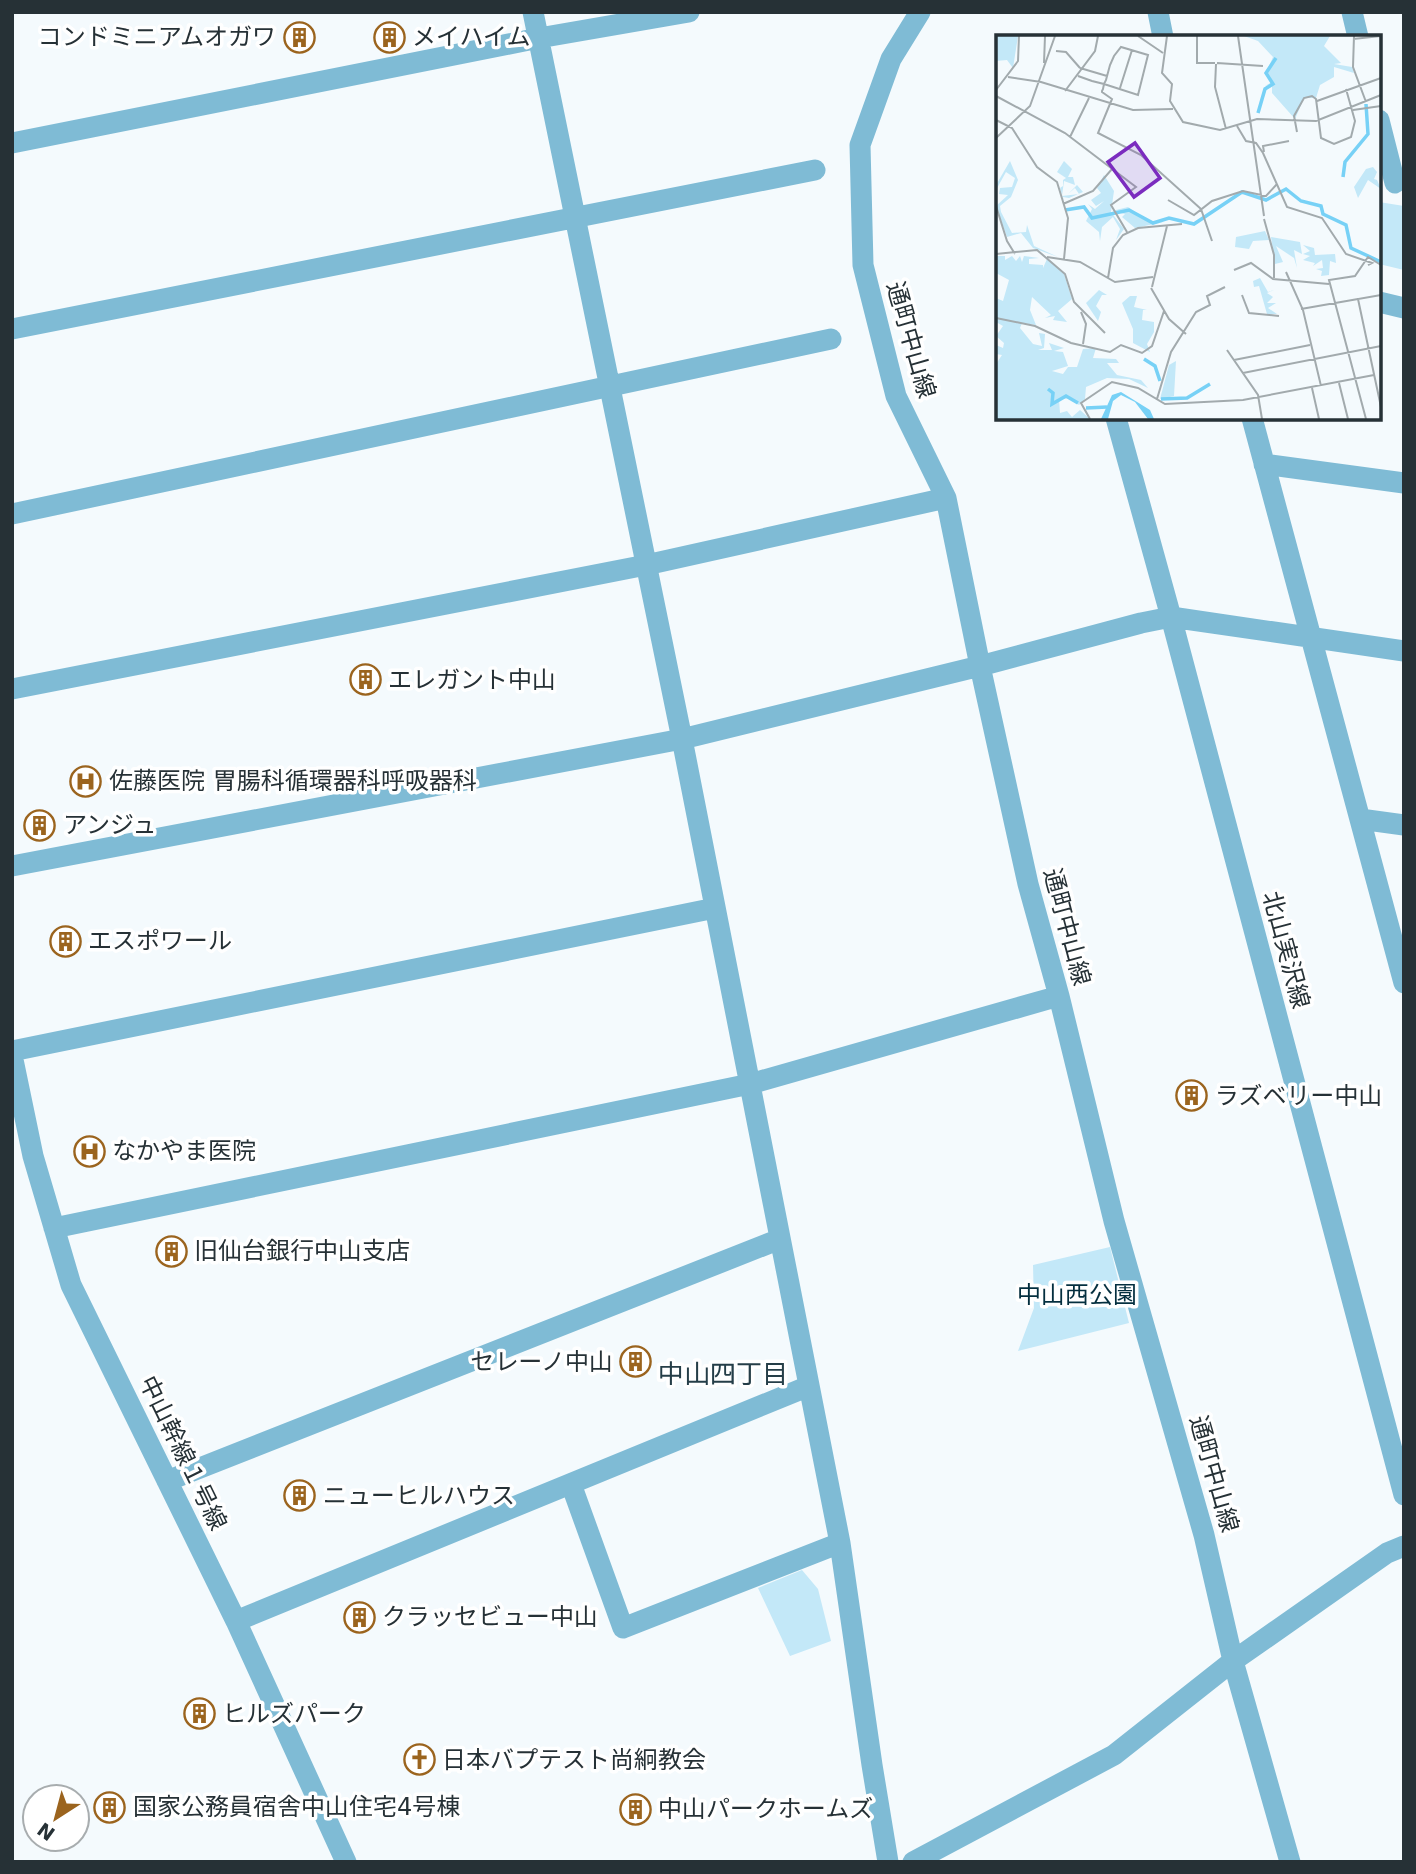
<svg xmlns="http://www.w3.org/2000/svg" width="1416" height="1874" font-family="'DejaVu Sans','Noto Sans JP',sans-serif">
  <style>
    .green { fill: #c3e8f8 }
    .lines { fill: none; stroke-linecap: round; stroke-linejoin: round }
    .minor { stroke: #7fbbd5; stroke-width: 21 }
    .labels { text-anchor: middle; dominant-baseline: central; stroke-width: 7; stroke-linejoin: round; paint-order: stroke }
    .poi-label { font-size: 24px; fill: #263136; stroke: #fff; text-anchor: start }
    .street-label { font-size: 24px; fill: #263136; stroke: #fff }
    .park-label { font-size: 24px; fill: #042f3f; stroke: #fff }
    .neighbourhood-label { font-size: 26px; fill: #253e48; stroke: #fff }
    .inset-river { fill: none; stroke: #77d1f6; stroke-width: 3.5 }
    .inset-road { fill: none; stroke: #a2aaad; stroke-width: 2 }
    .view { fill: #7b2cbf; fill-opacity: 0.15; stroke: #7b2cbf; stroke-width: 3.5 }
    .inset-edge { fill: none; stroke: #263136; stroke-width: 3.5 }
  </style>
  <rect width="100%" height="100%" fill="#f4fafd"/>
  <path class="green" d="M 1379,202 L 1404,206 L 1404,270 L 1379,264 Z
    M 1110,1247 L 1129,1323 L 1018,1351 L 1034,1308 L 1033,1265 Z
    M 802,1570 L 818,1589 L 831,1641 L 790,1656 L 758,1588 Z"/>
  <g class="lines">
    <path class="minor" d="M 533,12 L 682,739 L 840,1543 L 872,1765 L 888,1862
      M 920,12 L 891,59 L 860,145 L 863,265 L 896,396 L 946,498 L 980,666 L 1028,884 L 1059,996 L 1114,1221 L 1204,1535 L 1233,1661 L 1290,1862
      M 1158,12 L 1163,37
      M 1352,12 L 1358,37
      M 1379,120 L 1395,183
      M 12,143 L 539,38 L 689,12
      M 1379,302 L 1404,308
      M 12,329 L 815,170
      M 1116,418 L 1171,617 L 1404,1495
      M 1252,418 L 1404,983
      M 1264,464 L 1404,483
      M 12,514 L 831,339
      M 12,689 L 646,565 L 946,498
      M 1360,819 L 1404,825
      M 12,866 L 682,739 L 980,666 L 1141,623 L 1171,617 L 1404,651
      M 12,1051 L 715,908
      M 12,1055 L 33,1156 L 71,1285 L 236,1621 L 346,1862
      M 54,1228 L 750,1084 L 1059,996
      M 167,1481 L 780,1239
      M 571,1484 L 623,1628 L 840,1543
      M 236,1621 L 809,1386
      M 913,1862 L 1114,1755 L 1233,1661 L 1387,1553 L 1404,1546"/>
  </g>
  <defs>
    <symbol id="building-ring" viewBox="-11 -11 22 22"><circle r="9.5" fill="#fff" stroke="#9b641e" stroke-width="1.5"/><path d="M-4-6H4V6H1V3H-1V6H-4ZM-2.5-4.3h1.7v1.8h-1.7ZM.8-4.3h1.7v1.8H.8ZM-2.5-1h1.7V.8h-1.7ZM.8-1h1.7V.8H.8Z" fill="#9b641e"/></symbol>
    <symbol id="hospital-ring" viewBox="-11 -11 22 22"><circle r="9.5" fill="#fff" stroke="#9b641e" stroke-width="1.5"/><path d="M-5-5h3v3.5h4V-5h3V5h-3V1.5h-4V5h-3Z" fill="#9b641e"/></symbol>
    <symbol id="church-ring" viewBox="-11 -11 22 22"><circle r="9.5" fill="#fff" stroke="#9b641e" stroke-width="1.5"/><path d="M-1.2-6h2.4v3.5h3.3v2.4h-3.3V6h-2.4V-.1h-3.3v-2.4h3.3Z" fill="#9b641e"/></symbol>
  </defs>
  <g fill-rule="evenodd">
    <use href="#building-ring" x="282" y="20" width="35" height="35"/>
    <use href="#building-ring" x="372" y="20" width="35" height="35"/>
    <use href="#building-ring" x="348" y="662" width="35" height="35"/>
    <use href="#hospital-ring" x="68" y="764" width="35" height="35"/>
    <use href="#building-ring" x="22" y="808" width="35" height="35"/>
    <use href="#building-ring" x="48" y="924" width="35" height="35"/>
    <use href="#building-ring" x="1174" y="1078" width="35" height="35"/>
    <use href="#hospital-ring" x="72" y="1134" width="35" height="35"/>
    <use href="#building-ring" x="154" y="1234" width="35" height="35"/>
    <use href="#building-ring" x="618" y="1344" width="35" height="35"/>
    <use href="#building-ring" x="282" y="1478" width="35" height="35"/>
    <use href="#building-ring" x="342" y="1600" width="35" height="35"/>
    <use href="#building-ring" x="182" y="1696" width="35" height="35"/>
    <use href="#church-ring" x="402" y="1742" width="35" height="35"/>
    <use href="#building-ring" x="92" y="1790" width="35" height="35"/>
    <use href="#building-ring" x="618" y="1792" width="35" height="35"/>
  </g>
  <g class="labels">
    <g class="poi-label">
      <text x="276" y="37" text-anchor="end">コンドミニアムオガワ</text>
      <text x="412" y="37">メイハイム</text>
      <text x="388" y="680">エレガント中山</text>
      <text x="109" y="781">佐藤医院 胃腸科循環器科呼吸器科</text>
      <text x="63" y="825">アンジュ</text>
      <text x="88" y="941">エスポワール</text>
      <text x="1215" y="1096">ラズベリー中山</text>
      <text x="112" y="1151">なかやま医院</text>
      <text x="194" y="1251">旧仙台銀行中山支店</text>
      <text x="613" y="1362" text-anchor="end">セレーノ中山</text>
      <text x="323" y="1496">ニューヒルハウス</text>
      <text x="382" y="1617">クラッセビュー中山</text>
      <text x="222" y="1714">ヒルズパーク</text>
      <text x="442" y="1760">日本バプテスト尚絅教会</text>
      <text x="133" y="1807">国家公務員宿舎中山住宅4号棟</text>
      <text x="658" y="1809">中山パークホームズ</text>
    </g>
    <g class="street-label">
      <text transform="translate(911 340) rotate(74)">通町中山線</text>
      <text transform="translate(1067 927) rotate(75)">通町中山線</text>
      <text transform="translate(1286 950) rotate(75)">北山実沢線</text>
      <text transform="translate(183 1453) rotate(64)">中山幹線１号線</text>
      <text transform="translate(1214 1474) rotate(74)">通町中山線</text>
    </g>
    <g class="park-label">
      <text x="1077" y="1295">中山西公園</text>
    </g>
    <g class="neighbourhood-label">
      <text x="723" y="1374">中山四丁目</text>
    </g>
  </g>
  <g transform="translate(996 35)">
    <rect width="385" height="385" fill="#f4fafd"/>
    <path d="M 0,1 L 22,1 L 17,33 L 11,25 L 0,26 ZM 248,1 L 334,1 L 328,11 L 345,28 L 338,29 L 356,32 L 358,38 L 338,32 L 338,42 L 324,50 L 320,63 L 308,63 L 299,84 L 276,58 L 276,49 L 269,51 L 276,47 L 270,38 L 277,22 L 262,6 ZM 14,126 L 22,145 L 15,162 L 4,171 L 5,177 L 16,198 L 30,197 L 31,190 L 38,211 L 62,222 L 37,213 L 25,198 L 11,202 L 0,171 L 12,160 L 3,159 L 4,153 L 16,152 L 19,143 L 10,137 L 0,155 L 0,150 ZM 68,126 L 76,134 L 72,142 L 77,142 L 79,150 L 68,146 L 66,161 L 83,159 L 79,153 L 72,159 L 81,150 L 87,157 L 73,163 L 67,162 L 68,167 L 64,153 L 67,151 L 67,145 L 70,143 L 61,137 ZM 377,132 L 381,137 L 378,144 L 381,145 L 385,154 L 372,145 L 362,163 L 358,152 L 370,134 ZM 108,140 L 118,156 L 115,177 L 128,194 L 120,205 L 124,194 L 117,182 L 106,192 L 104,206 L 103,197 L 90,186 L 96,174 L 92,169 L 99,174 L 108,166 L 100,171 L 95,165 L 105,158 L 101,153 ZM 132,172 L 156,188 L 168,187 L 139,193 L 126,182 L 129,179 L 116,176 ZM 269,196 L 273,205 L 257,206 L 253,214 L 239,212 L 240,202 ZM 275,202 L 304,207 L 306,219 L 298,215 L 301,233 L 298,223 L 280,211 L 287,227 L 279,229 ZM 307,210 L 318,213 L 319,220 L 339,219 L 340,228 L 334,226 L 333,240 L 325,241 L 326,236 L 320,234 L 327,233 L 326,225 L 317,231 L 319,228 L 307,225 L 314,221 L 307,219 L 314,216 ZM 0,221 L 9,221 L 9,225 L 16,221 L 20,226 L 24,221 L 26,227 L 28,221 L 43,223 L 33,224 L 33,229 L 47,230 L 47,233 L 51,224 L 68,239 L 76,264 L 62,276 L 71,287 L 57,285 L 59,281 L 49,283 L 55,280 L 36,262 L 34,275 L 40,290 L 26,288 L 24,293 L 37,309 L 46,311 L 43,298 L 49,299 L 48,313 L 42,315 L 56,315 L 53,308 L 68,313 L 58,316 L 67,317 L 72,331 L 56,336 L 67,339 L 72,332 L 81,332 L 87,314 L 100,313 L 97,323 L 120,324 L 123,328 L 111,328 L 121,340 L 145,345 L 152,353 L 133,344 L 111,343 L 90,352 L 89,364 L 83,370 L 74,363 L 63,364 L 64,378 L 71,376 L 76,382 L 84,375 L 94,384 L 0,384 L 0,329 L 6,320 L 0,319 L 0,310 L 7,313 L 8,308 L 0,301 L 7,291 L 0,287 L 0,263 L 7,266 L 13,245 L 0,238 ZM 264,243 L 272,257 L 278,255 L 271,258 L 277,262 L 271,268 L 280,268 L 272,273 L 281,279 L 271,279 L 263,251 L 258,252 L 257,246 ZM 103,255 L 111,260 L 106,260 L 100,271 L 105,277 L 102,286 L 90,268 ZM 134,261 L 141,261 L 138,272 L 151,275 L 147,275 L 146,285 L 158,287 L 158,297 L 151,309 L 154,317 L 137,308 L 137,294 L 126,268 ZM 180,326 L 178,361 L 164,364 L 173,330 Z" fill="#c3e8f8"/>
    <path d="M 125,357 L 154,375 L 158,384 L 152,384 L 139,367 L 125,360 L 117,366 L 112,384 L 105,384 L 116,360 Z" fill="#77d1f6"/>
    <path class="inset-river" d="M 262,78 L 269,54 L 277,49 L 270,38 L 280,23M 347,142 L 349,127 L 372,99 L 370,69M 69,175 L 88,172 L 96,183 L 133,175 L 157,188 L 173,183 L 198,189 L 246,157 L 270,165 L 290,154 L 305,166 L 325,171 L 327,179 L 350,190 L 355,213 L 385,227M 148,324 L 159,331 L 164,346M 52,354 L 57,358 L 56,369 L 70,361 L 82,368M 165,364 L 191,363 L 214,349M 90,373 L 111,372"/>
    <path class="inset-road" d="M 142,1 L 167,18M 171,1 L 166,38 L 176,49 L 174,66 L 187,87 L 224,95 L 261,84 L 320,86 L 385,60M 201,1 L 201,28 L 219,28M 242,1 L 268,181M 358,1 L 357,32 L 370,67M 357,4 L 385,1M 60,16 L 70,17 L 84,33M 48,28 L 49,1M 221,28 L 267,31M 220,29 L 219,52 L 230,94M 84,33 L 111,41M 82,41 L 96,46 L 108,49 L 142,60 L 152,20 L 125,12 L 118,21 L 114,30 L 110,45 L 108,49 L 107,54 L 106,56 L 106,57 L 116,64 L 102,98 L 145,120 L 205,174M 12,42 L 45,47 L 137,75 L 177,74M 124,53 L 136,15M 0,55 L 22,26 L 23,1M 69,56 L 99,16 L 102,1M 0,61 L 69,98 L 140,152 L 115,170 L 131,197M 321,66 L 385,43M 357,75 L 385,71M 0,85 L 16,93 L 41,132 L 61,147 L 72,183 L 68,224M 241,91 L 250,106 L 260,108 L 267,118 L 291,172 L 326,183 L 350,219 L 376,228 L 372,230M 301,97 L 298,81 L 308,63 L 316,61 L 320,64 L 325,103 L 338,109 L 355,102 L 359,86 L 350,54M 74,102 L 93,63M 0,103 L 34,71 L 59,1M 268,117 L 267,111 L 293,106M 172,165 L 198,180 L 216,166 L 247,156 L 270,161 L 281,149M 67,169 L 97,156 L 116,134M 0,171 L 11,206 L 19,219M 205,174 L 216,206M 268,184 L 278,220 L 278,243M 0,219 L 41,215 L 69,239 L 78,267 L 109,298M 51,222 L 84,227 L 119,247 L 157,242M 238,235 L 255,228 L 277,244 L 333,249M 290,237 L 307,275 L 325,351M 112,243 L 117,213 L 127,200 L 142,193 L 186,189M 156,252 L 171,191M 155,253 L 173,284 L 190,299M 246,260 L 253,278 L 283,281M 385,260 L 362,264 L 385,372M 305,274 L 362,264M 85,277 L 90,289 L 87,309M 0,283 L 39,291 L 75,308 L 114,317 L 125,310 L 146,318 L 156,311 L 168,276M 231,315 L 262,360 L 266,384M 238,325 L 314,310M 247,338 L 385,311M 343,348 L 352,384M 316,353 L 323,384M 161,364 L 175,317 L 200,277 L 214,270 L 211,261 L 229,252M 94,384 L 85,368 L 116,347 L 142,353 L 169,369 L 247,365 L 378,340M 370,384 L 333,245 L 359,241 L 372,222 L 385,230"/>
    <path class="view" d="M 139,108 L 164,143 L 138,162 L 112,127 Z"/>
    <rect width="385" height="385" class="inset-edge"/>
  </g>
  <rect width="1416" height="1874" fill="none" stroke="#263136" stroke-width="28"/>
  <g transform="translate(56 1818) rotate(216)"><circle r="33" fill="#ffffff" stroke="#a8adaf" stroke-width="2"/>
  <path d="M0-5L12 26L0 18L-12 26Z" fill="#9b641e"/>
  <text y="-10" font-size="19" font-weight="bold" text-anchor="middle" fill="#263136">N</text>
  </g>
</svg>
